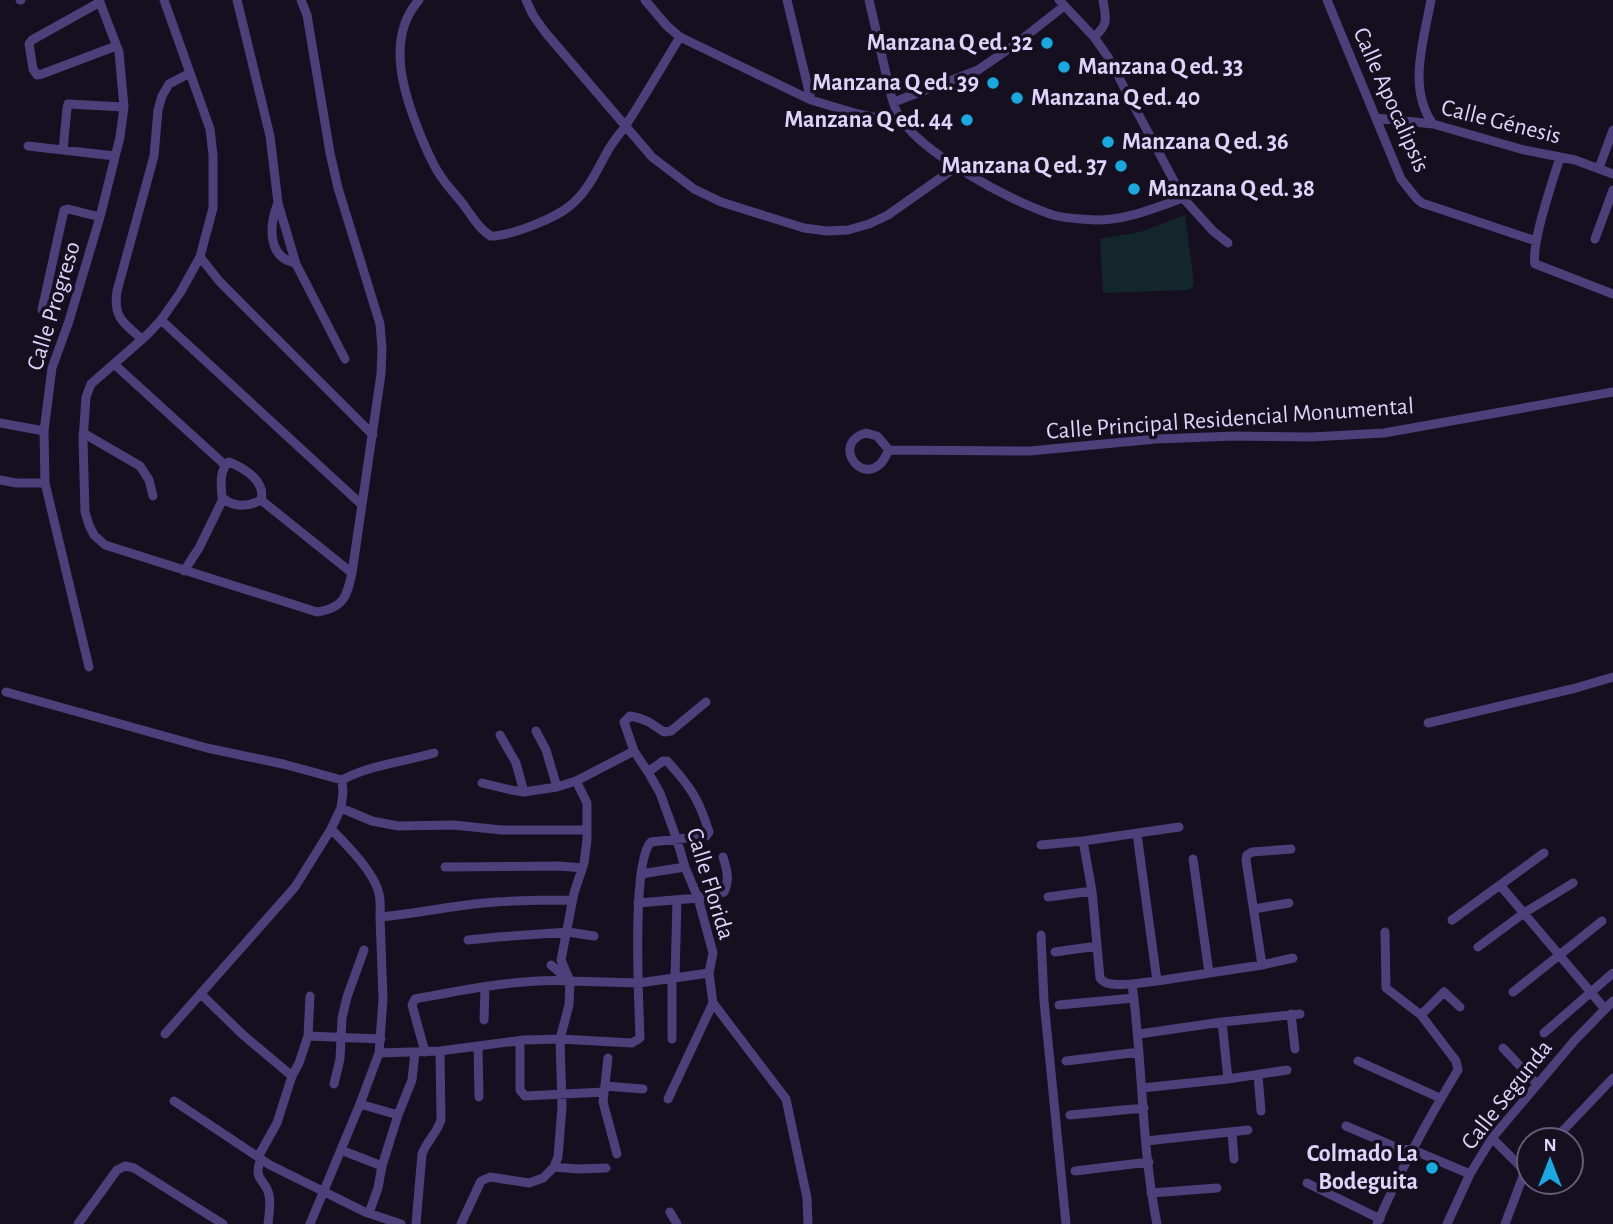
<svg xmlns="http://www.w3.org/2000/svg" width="1613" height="1224" font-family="'Alegreya Sans',sans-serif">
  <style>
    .green { fill: #132629 }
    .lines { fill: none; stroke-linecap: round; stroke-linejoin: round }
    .minor { stroke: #4c3f7a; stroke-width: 9 }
    .poi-dot { fill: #18a9e1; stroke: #150f20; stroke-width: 2.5 }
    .labels { text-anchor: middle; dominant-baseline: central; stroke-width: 7; stroke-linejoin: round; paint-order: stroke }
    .poi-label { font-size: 24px; font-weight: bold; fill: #ded3fa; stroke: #150f20; text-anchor: end }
    .street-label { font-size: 24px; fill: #ded3fa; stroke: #150f20 }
  </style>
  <rect width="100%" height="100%" fill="#150f20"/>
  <path class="green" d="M 1185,215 L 1194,283 L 1193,287 L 1188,290 L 1103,293 L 1100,239 L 1140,232 Z"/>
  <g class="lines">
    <path class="minor" d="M 20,0 L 21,0
      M 164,0 L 210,129 L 213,155 L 213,208 L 200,257 L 180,293 L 161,320 L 147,335 L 91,384 L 86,397 L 83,440 L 85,512 L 89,525 L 94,535 L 105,545 L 317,612 C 344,608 347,596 352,573 L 381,374 L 382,349 L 380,324 L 338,188 L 330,153 L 307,15 L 301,0
      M 237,0 L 270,136 L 278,203 L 296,264 L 345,359
      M 419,0 C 384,39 405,98 422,139 C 428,153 433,166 442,178 C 448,187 456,195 463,204 C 471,215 479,229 491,236 C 511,236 556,218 571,205 C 590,189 598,167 610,147 C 615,139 621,132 626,125 C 645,96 662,66 680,37
      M 526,0 L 533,15 L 545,32 L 652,157 L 694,189 L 721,202 L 804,228 L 827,231 L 848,230 L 869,224 L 888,215 L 956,167
      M 645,0 L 667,26 L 680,37 L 811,100 L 858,114 L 878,118 L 897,114
      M 787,0 L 811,100
      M 869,0 C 875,26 881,52 887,78 C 890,89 892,104 898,114 C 918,152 1012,202 1053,215 C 1066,219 1082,219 1096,220 C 1127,220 1154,208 1183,198
      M 1059,0 L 1094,37 L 1108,57 L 1183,198 L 1213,231 L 1228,243
      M 1327,0 L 1401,179 L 1417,199 L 1422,203 L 1536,241
      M 1431,0 C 1424,39 1407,89 1433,124
      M 100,2 L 32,40 L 29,44 L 33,69 L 37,75 L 42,74 L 116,46
      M 1094,37 C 1109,24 1106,19 1103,0
      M 894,102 L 978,70 L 1016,44 L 1064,6
      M 1376,118 L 1433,124 L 1524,150 L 1575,160 L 1613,174
      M 28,146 L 115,156
      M 63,150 L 67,108 L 68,104 L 124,107
      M 1560,157 C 1553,181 1531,242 1535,264 L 1538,265 L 1613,294
      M 1599,168 L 1613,130
      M 278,203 C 269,225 267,257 295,263
      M 1595,239 L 1613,190
      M 200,257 L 220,282 L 373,435
      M 42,310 L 64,210 L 68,209 L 100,217
      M 161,320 L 362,505
      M 142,339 C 123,323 113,317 117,291 L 154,156 L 158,110 L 162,96 L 169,84 L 190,73
      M 114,364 L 225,465
      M 0,423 L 44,431
      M 83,433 L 140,466 L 149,480 L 153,496
      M 866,433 L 877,436 L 889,450 C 886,455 884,461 880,464 C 859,484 832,442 866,433 Z
      M 889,450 L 1030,451 L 1156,439 L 1235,436 L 1311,437 L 1384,433 L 1613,392
      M 229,462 C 244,468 266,481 261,500 C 248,507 233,508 222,497 C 221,485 219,470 229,462 Z
      M 0,480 L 16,483 L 45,483
      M 261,500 L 352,573
      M 184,571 L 199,548 L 223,499
      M 89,667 L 45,483 L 44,431 L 52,368 L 69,321 L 100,217 L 120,137 L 124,107 L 119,52 L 99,0
      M 6,692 L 207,748 L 283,764 L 342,780
      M 706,702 L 671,731 L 664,732 L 649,722 L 639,718 L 630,716 L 624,722 L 634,751 L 648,772 L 660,793 L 677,840 L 685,867 L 698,898 L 713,953 L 709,973 L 713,1003 L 786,1099 L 807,1198 L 808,1224
      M 1428,723 L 1576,688 L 1613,677
      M 536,731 L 546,750 L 557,787 L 576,781 L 634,751
      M 500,735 L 516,763 L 524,792 L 557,787
      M 482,783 L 511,790 L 524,792
      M 341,808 L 343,792 L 342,780 C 370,765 403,762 434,753
      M 1137,834 L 1157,981 L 1262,965 L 1293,958
      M 1041,845 L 1083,841
      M 1193,859 L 1209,973
      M 445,867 L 560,866 L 582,868
      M 641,874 L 685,867
      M 1500,885 L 1605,1009
      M 1048,897 L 1092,891
      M 573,900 C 543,900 514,900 484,903 C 449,906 415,914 380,917 C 380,910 381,901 379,894 C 375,873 346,844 331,829 L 341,808 L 372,821 L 398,826 L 453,825 L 502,830 L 587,830
      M 638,903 L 698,898 L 724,892 C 730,880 727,870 723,857
      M 1254,909 L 1289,903
      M 1452,920 L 1544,853
      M 1041,935 L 1044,1001 L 1066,1224
      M 468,940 L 498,937 L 568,932 L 594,936
      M 1478,947 L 1524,913 L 1573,883
      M 1055,952 L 1097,946
      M 551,965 L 570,981 L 639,983 L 709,973
      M 1262,965 L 1246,860 L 1247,855 L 1252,852 L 1291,849
      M 672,978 L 672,1039
      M 675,978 L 677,900
      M 1132,984 L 1157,981
      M 1513,992 L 1602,921
      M 201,994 L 242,1034 L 292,1076
      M 1059,1005 L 1134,998
      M 1291,1014 L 1295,1049
      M 1421,1015 L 1444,992 L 1460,1007
      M 484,1020 L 485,988
      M 1222,1022 L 1228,1079
      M 1544,1033 L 1613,973
      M 165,1034 L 295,887 L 331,829
      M 1139,1034 L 1222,1022 L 1300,1014
      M 308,1036 L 310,996
      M 520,1041 L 520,1090 L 525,1096 L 604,1092
      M 478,1046 L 479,1097
      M 1503,1048 L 1537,1084
      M 425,1052 L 412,1005 L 415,999 C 463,990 522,978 570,981
      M 379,1053 L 440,1051 L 524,1040 L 560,1039 L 632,1043 L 640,1038 C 639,1004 631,862 651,842 L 706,836 L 709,832 C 699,799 690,786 667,761 L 663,761 L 648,772
      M 608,1058 L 603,1102 L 617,1154
      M 1066,1061 L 1139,1052
      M 1358,1061 L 1440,1098
      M 1258,1075 L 1261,1111
      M 334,1084 L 340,1059 L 342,1018 L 347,997 L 364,950
      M 605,1086 L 643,1089
      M 1142,1088 L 1228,1079 L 1287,1070
      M 668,1099 L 713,1003
      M 174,1101 L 270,1165 L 365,1212 L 401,1224
      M 360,1104 L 398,1115
      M 1070,1115 L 1144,1108
      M 1346,1126 L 1400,1149 L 1413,1150 L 1470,1174
      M 1232,1132 L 1234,1159
      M 1492,1138 L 1525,1171
      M 1554,1140 L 1613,1078
      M 1146,1141 L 1248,1130
      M 341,1150 L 382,1166
      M 258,1157 L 277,1123 L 292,1076 L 299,1063 L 308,1036 L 381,1039
      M 261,1159 C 252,1181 266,1179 269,1195 C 271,1204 269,1215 268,1224
      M 554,1167 L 578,1169 L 606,1168
      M 1075,1171 L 1149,1162
      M 1307,1183 L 1380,1219
      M 1151,1193 L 1217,1188
      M 670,1212 L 677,1224
      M 369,1213 L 378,1188 L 382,1166 L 398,1115 L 412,1080 L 415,1052
      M 78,1224 L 117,1170 L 125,1166 L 134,1168 L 223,1224
      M 310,1224 L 360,1104 L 379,1053 L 383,999 L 380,917
      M 416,1224 L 422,1154 C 427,1141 437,1133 441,1120 L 440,1051
      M 461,1224 L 481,1181 L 490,1177 L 529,1183 L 543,1178 L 554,1167 L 558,1157 L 562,1107 L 560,1039 L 569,1005 L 570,981 L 561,960 L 574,893 L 584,863 L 587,840 L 587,803 L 576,781
      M 1157,1224 C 1141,1145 1143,1063 1132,984 C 1122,984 1106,987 1100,978 L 1092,891 L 1083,841 L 1179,827
      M 1377,1224 C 1400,1171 1428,1119 1458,1070 L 1456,1061 L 1421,1015 L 1386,988 L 1385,932
      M 1447,1224 L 1470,1174 L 1492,1138 L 1575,1040 L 1613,1001
      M 1505,1224 L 1525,1171 L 1529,1167"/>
  </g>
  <g class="poi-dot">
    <circle cx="1047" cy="43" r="7"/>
    <circle cx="1064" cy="67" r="7"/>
    <circle cx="993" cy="83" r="7"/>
    <circle cx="1017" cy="98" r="7"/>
    <circle cx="967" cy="120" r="7"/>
    <circle cx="1108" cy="142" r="7"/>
    <circle cx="1121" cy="166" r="7"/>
    <circle cx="1134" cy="189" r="7"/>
    <circle cx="1432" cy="1168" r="7"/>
  </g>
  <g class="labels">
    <g class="poi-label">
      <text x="1033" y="43">Manzana Q ed. 32</text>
      <text x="1078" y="67" text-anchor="start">Manzana Q ed. 33</text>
      <text x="979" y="83">Manzana Q ed. 39</text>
      <text x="1031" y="98" text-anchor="start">Manzana Q ed. 40</text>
      <text x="953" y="120">Manzana Q ed. 44</text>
      <text x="1122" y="142" text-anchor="start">Manzana Q ed. 36</text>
      <text x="1107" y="166">Manzana Q ed. 37</text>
      <text x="1148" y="189" text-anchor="start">Manzana Q ed. 38</text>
      <text x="1418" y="1154">Colmado La<tspan x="1418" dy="28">Bodeguita</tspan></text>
    </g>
    <g class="street-label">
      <text transform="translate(1391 100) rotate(66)">Calle Apocalipsis</text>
      <text transform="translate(1501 122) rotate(14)">Calle Génesis</text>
      <text transform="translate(54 306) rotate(-73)">Calle Progreso</text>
      <text transform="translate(1230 419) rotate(-4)">Calle Principal Residencial Monumental</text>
      <text transform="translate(710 884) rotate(73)">Calle Florida</text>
      <text transform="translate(1507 1095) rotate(-52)">Calle Segunda</text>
    </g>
  </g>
  <g transform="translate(1550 1161)"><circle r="33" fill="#150f20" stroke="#655d77" stroke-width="2"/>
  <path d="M0-5L12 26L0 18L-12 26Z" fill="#18a9e1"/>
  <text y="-10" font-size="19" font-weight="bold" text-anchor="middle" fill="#ded3fa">N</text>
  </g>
</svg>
